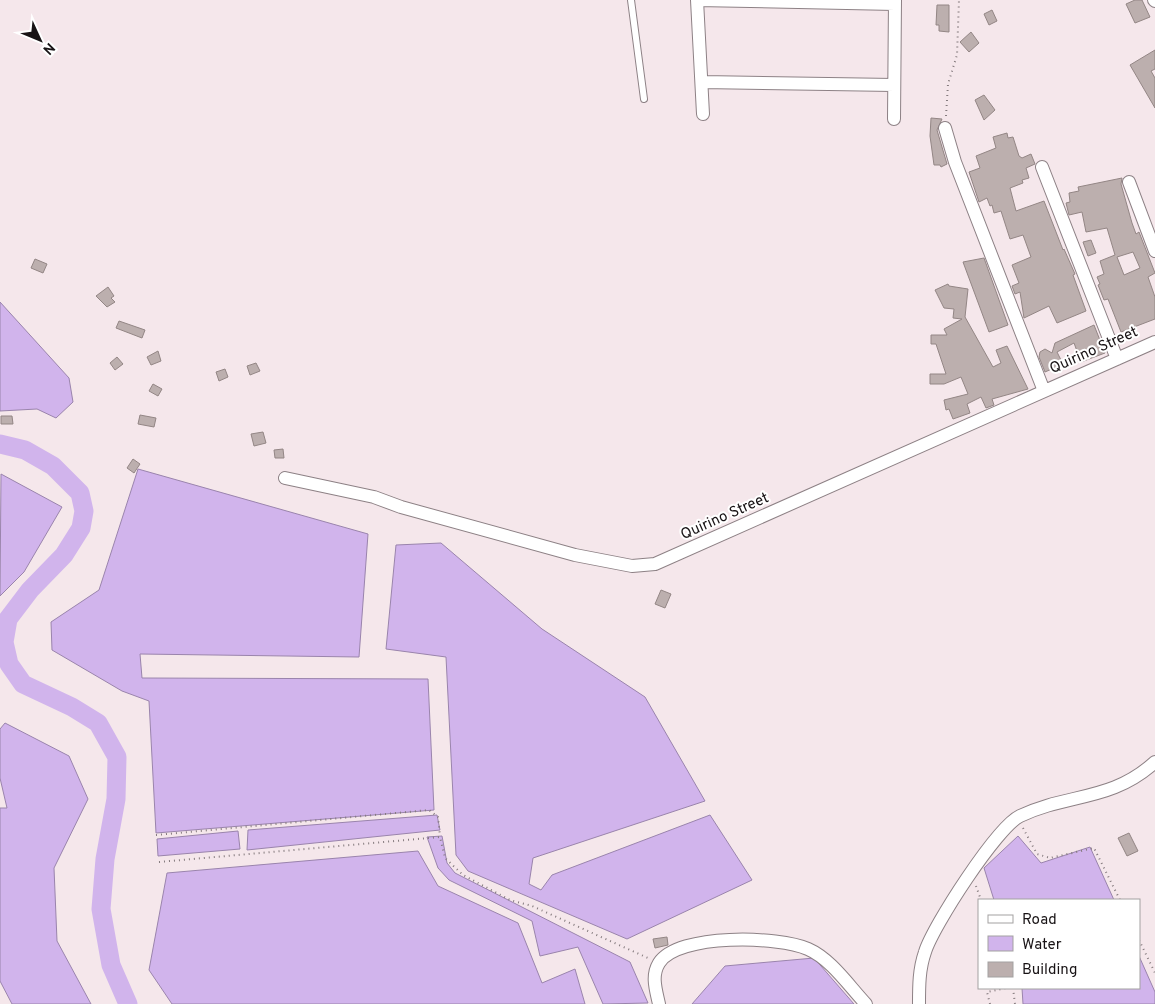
<svg xmlns="http://www.w3.org/2000/svg" width="1155" height="1004" font-family="Overpass,sans-serif">
  <style>
    .water { fill: #d1b4ec; stroke: #9a84ac }
    .lines { fill: none; stroke-linecap: round; stroke-linejoin: round }
    .river { stroke: #d1b4ec; stroke-width: 19 }
    .building { fill: #bcafae; stroke: #938685; fill-rule: evenodd }
    .service-casing { stroke: #8d8185; stroke-width: 8 }
    .minor-casing { stroke: #8d8185; stroke-width: 14 }
    .path { stroke: #847a7d; stroke-width: 2; stroke-dasharray: 1 4; stroke-linecap: butt }
    .service { stroke: #fff; stroke-width: 6 }
    .minor { stroke: #fff; stroke-width: 12 }
    .labels { text-anchor: middle; dominant-baseline: central; stroke-width: 4; stroke-linejoin: round; paint-order: stroke }
    .street-label { font-size: 15px; fill: #181315; stroke: #fff }
  </style>
  <rect width="100%" height="100%" fill="#f5e7eb"/>
  <path class="water" d="M 0,302 L 69,378 L 73,402 L 56,418 L 37,409 L 0,411 Z
    M 138,469 L 368,534 L 359,657 L 140,654 L 142,678 L 428,679 L 434,810 L 156,833 L 149,701 L 122,691 L 52,650 L 51,622 L 99,590 Z
    M 1,474 L 62,507 L 24,572 L 0,596 Z
    M 441,543 L 542,629 L 645,697 L 705,801 L 533,858 L 529,884 L 541,890 L 552,875 L 710,815 L 752,880 L 627,939 L 468,871 L 456,855 L 446,657 L 386,649 L 396,545 Z
    M 5,723 L 69,756 L 88,799 L 54,868 L 57,941 L 91,1004 L 12,1004 L 0,981 L 0,808 L 7,808 L 0,778 L 0,729 Z
    M 437,815 L 440,830 L 247,850 L 248,830 Z
    M 238,831 L 240,849 L 158,856 L 157,839 Z
    M 442,836 L 447,863 L 455,873 L 630,962 L 648,1003 L 603,1004 L 578,947 L 540,956 L 532,921 L 449,880 L 438,868 L 427,837 Z
    M 1018,836 L 1041,863 L 1090,847 L 1114,900 L 994,900 L 984,868 Z
    M 418,851 L 438,886 L 518,923 L 542,983 L 575,969 L 585,1004 L 172,1004 L 149,970 L 167,873 Z
    M 1139,956 L 1155,992 L 1155,1004 L 1023,1004 L 1022,988 L 1139,988 Z
    M 814,958 L 854,1004 L 692,1004 L 725,966 Z"/>
  <g class="lines">
    <path class="river" d="M 0,444 L 25,450 L 53,466 L 80,493 L 84,511 L 81,528 L 64,555 L 30,590 L 8,619 L 4,642 L 9,664 L 23,684 L 72,707 L 98,723 L 117,757 L 116,799 L 105,859 L 101,909 L 111,965 L 128,1004"/>
  </g>
  <path class="building" d="M 1135,0 L 1142,0 L 1150,17 L 1135,23 L 1126,4 Z
    M 937,5 L 949,5 L 949,32 L 939,31 L 939,25 L 936,25 Z
    M 992,10 L 997,21 L 989,25 L 984,14 Z
    M 971,32 L 979,43 L 969,52 L 960,42 Z
    M 1155,50 L 1155,69 L 1151,71 L 1155,78 L 1155,108 L 1130,65 Z
    M 984,95 L 995,110 L 984,120 L 975,100 Z
    M 931,118 L 942,119 L 937,130 L 947,164 L 941,167 L 940,165 L 934,165 L 930,136 Z
    M 1007,133 L 1008,138 L 1013,137 L 1019,156 L 1022,158 L 1031,154 L 1035,164 L 1026,168 L 1029,178 L 1022,180 L 1023,183 L 1010,188 L 1016,211 L 1044,201 L 1063,250 L 1064,249 L 1075,274 L 1073,275 L 1086,311 L 1057,323 L 1049,306 L 1024,318 L 1020,292 L 1015,294 L 1012,286 L 1019,283 L 1012,265 L 1031,257 L 1023,235 L 1010,239 L 1001,211 L 994,213 L 992,205 L 990,206 L 987,198 L 979,202 L 969,172 L 980,168 L 976,156 L 996,148 L 993,137 Z
    M 1122,178 L 1121,184 L 1132,223 L 1136,234 L 1139,232 L 1155,273 L 1148,277 L 1155,297 L 1155,319 L 1121,332 L 1108,299 L 1104,300 L 1098,285 L 1100,284 L 1097,277 L 1104,274 L 1100,261 L 1115,255 L 1107,228 L 1086,232 L 1082,212 L 1069,215 L 1066,203 L 1070,202 L 1069,193 L 1079,191 L 1078,187 ZM 1133,252 L 1140,268 L 1124,275 L 1117,257 Z
    M 1091,240 L 1096,253 L 1088,256 L 1083,242 Z
    M 984,258 L 1008,325 L 989,332 L 963,262 Z
    M 35,259 L 47,264 L 43,273 L 31,268 Z
    M 948,284 L 949,286 L 968,289 L 965,317 L 993,367 L 1001,363 L 996,350 L 1007,346 L 1028,389 L 992,399 L 994,405 L 986,408 L 981,397 L 967,404 L 970,413 L 953,419 L 949,409 L 946,410 L 944,400 L 968,394 L 961,377 L 944,384 L 930,384 L 930,374 L 946,374 L 936,344 L 931,344 L 931,335 L 947,335 L 944,329 L 962,319 L 953,318 L 954,309 L 944,308 L 935,290 Z
    M 108,287 L 114,296 L 111,298 L 115,302 L 107,307 L 96,296 Z
    M 119,321 L 145,330 L 142,338 L 116,328 Z
    M 1094,325 L 1105,353 L 1081,362 L 1074,343 L 1057,352 L 1063,364 L 1045,372 L 1039,357 L 1040,352 L 1045,349 L 1052,353 L 1055,343 Z
    M 158,351 L 161,361 L 151,365 L 147,357 Z
    M 117,357 L 123,364 L 115,370 L 110,363 Z
    M 256,363 L 260,371 L 250,375 L 247,366 Z
    M 225,369 L 228,377 L 219,381 L 216,372 Z
    M 153,384 L 162,389 L 158,396 L 149,391 Z
    M 140,415 L 156,418 L 154,427 L 138,424 Z
    M 1,416 L 12,416 L 13,424 L 1,424 Z
    M 263,432 L 266,443 L 254,446 L 251,434 Z
    M 283,449 L 284,458 L 275,458 L 274,450 Z
    M 133,459 L 140,464 L 134,473 L 127,468 Z
    M 661,590 L 671,594 L 665,608 L 655,604 Z
    M 1129,833 L 1138,851 L 1127,856 L 1118,838 Z
    M 667,937 L 668,945 L 655,948 L 653,939 Z"/>
  <g class="lines">
    <defs>
      <path id="service" d="M 631,0 L 644,99"/>
      <path id="minor" d="M 697,0 L 895,4
        M 697,0 L 703,114
        M 1154,0 L 1155,1
        M 702,82 L 894,85
        M 894,119 L 895,0
        M 945,128 L 955,162 L 1044,391
        M 1042,167 L 1117,359
        M 1129,182 L 1155,251
        M 285,478 L 374,497 L 401,507 L 575,555 L 632,566 L 655,564 L 1155,342
        M 659,1004 C 656,990 651,976 659,963 C 678,933 779,936 808,949 C 831,959 849,986 866,1004
        M 919,1004 C 919,986 919,969 925,952 C 933,926 997,827 1020,816 C 1068,793 1111,802 1155,762"/>
    </defs>
    <use href="#service" class="service-casing"/>
    <use href="#minor" class="minor-casing"/>
    <path class="path" d="M 946,116 L 948,84 L 957,55 L 959,0
      M 1023,828 L 1037,854 L 1050,858 L 1094,848 L 1120,900
      M 156,835 L 429,810 L 438,817 L 440,836
      M 159,862 L 440,837 L 445,858 L 463,875 L 510,900 L 532,906 L 648,958
      M 976,886 L 981,900
      M 1139,940 L 1155,973
      M 1013,988 L 1015,1004
      M 990,1004 L 987,992 L 1006,988"/>
    <use href="#service" class="service"/>
    <use href="#minor" class="minor"/>
  </g>
  <g class="labels">
    <g class="street-label">
      <text transform="translate(1094 351) rotate(-24)">Quirino Street</text>
      <text transform="translate(725 517) rotate(-24)">Quirino Street</text>
    </g>
  </g>
  <rect x="978" y="899" width="162" height="90" fill="#ffffff" stroke="#a3a1a1"/>
  <rect x="988" y="915" width="25" height="8" fill="#ffffff" stroke="#a3a1a1"/>
  <text x="1022" y="924" font-size="15" fill="#181315">Road</text>
  <rect x="988" y="936" width="25" height="15" fill="#d1b4ec" stroke="#a3a1a1"/>
  <text x="1022" y="949" font-size="15" fill="#181315">Water</text>
  <rect x="988" y="962" width="25" height="15" fill="#bcafae" stroke="#a3a1a1"/>
  <text x="1022" y="974" font-size="15" fill="#181315">Building</text>
  <g transform="translate(40 40) rotate(134)" stroke="#ffffff" stroke-width="4" paint-order="stroke">
  <path d="M0-4L9 19L0 12L-9 19Z" fill="#181315"/>
  <text y="-8" font-size="14" font-weight="bold" text-anchor="middle" fill="#181315">N</text>
  </g>
</svg>
